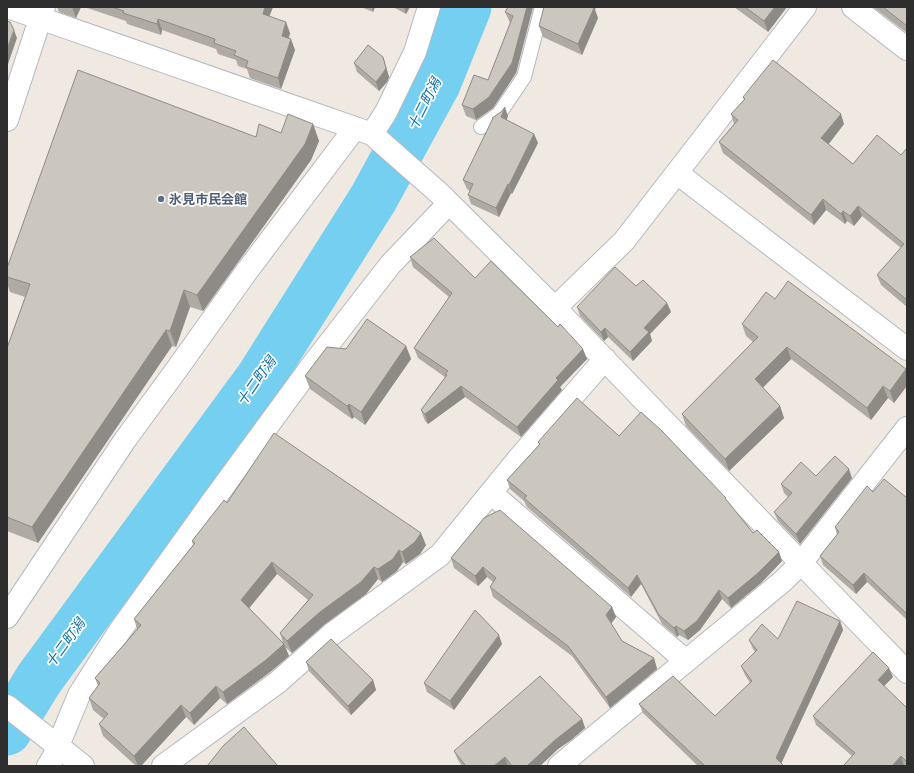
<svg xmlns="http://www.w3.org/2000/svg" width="914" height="773" font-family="'Archivo Narrow','Noto Sans JP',sans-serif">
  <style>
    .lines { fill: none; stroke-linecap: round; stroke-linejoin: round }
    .river { stroke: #75cff0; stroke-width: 49 }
    .lane-casing { stroke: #b4b7c1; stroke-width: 16 }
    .street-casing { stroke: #b4b7c1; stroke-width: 24 }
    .lane { stroke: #fff; stroke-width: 14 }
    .street { stroke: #fff; stroke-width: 22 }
    .wall { fill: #afaba4; fill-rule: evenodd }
    .shaded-wall { fill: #8e8b86 }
    .building { fill: #cbc7bf; stroke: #8e8b86 }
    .service-dot { fill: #5c6f8a; stroke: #fff; stroke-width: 1.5 }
    .labels { text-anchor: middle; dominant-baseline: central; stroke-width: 3.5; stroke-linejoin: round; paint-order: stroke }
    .service-label { font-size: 13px; font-weight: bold; fill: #4e5e75; stroke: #fff; text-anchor: start }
    .water-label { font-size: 14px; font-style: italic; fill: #0d6fa3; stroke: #fff }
  </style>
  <rect width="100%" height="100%" fill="#efe9e1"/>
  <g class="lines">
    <path class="river" d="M 7,731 L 39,679 L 260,378 L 373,199 L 436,84 L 467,7"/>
    <defs>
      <path id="lane" d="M 481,127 L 499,114 L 524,77 L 542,7"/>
      <path id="street" d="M 8,7 L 372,134 L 440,194 L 555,308 L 801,563 L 907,672
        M 853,7 L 907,49
        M 7,120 L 44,7
        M 372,134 L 386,112 L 415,52 L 429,7
        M 677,173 L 907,349
        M 555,308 L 624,241 L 805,7
        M 491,493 L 686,661
        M 7,617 L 125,440 L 177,369 L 247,271 L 355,128
        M 7,706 L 83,766
        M 48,766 L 53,758 L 79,695 L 119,632 L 212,502 L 313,364 L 390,265 L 449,203
        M 163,766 L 278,682 L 332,634 L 440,555 L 519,458 L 605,359
        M 559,766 L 783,581 L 801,563 L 907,428"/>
    </defs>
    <use href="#lane" class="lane-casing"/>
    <use href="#street" class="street-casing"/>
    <use href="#lane" class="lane"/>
    <use href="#street" class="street"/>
  </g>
  <path class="wall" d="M 57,7 L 81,7 L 76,18 L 59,12 Z
    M 84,7 L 273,7 L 269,17 L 290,33 L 289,38 L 295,50 L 281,89 L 250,78 L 247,69 L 238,66 L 236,60 L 218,54 L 216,49 L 162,30 L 161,35 L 127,24 L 126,21 Z
    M 361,7 L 375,7 L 373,12 Z
    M 393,7 L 410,7 L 406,14 Z
    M 533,7 L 516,73 L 493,108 L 476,120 L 466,116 L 462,105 L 488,80 L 510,23 L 505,12 Z
    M 734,7 L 787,7 L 768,32 Z
    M 873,7 L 907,7 L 907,33 Z
    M 595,10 L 598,18 L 582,55 L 543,37 L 539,26 Z
    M 354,63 L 386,67 L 389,77 L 387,82 L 379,91 L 357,72 Z
    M 743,97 L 844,124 L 828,144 L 853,164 L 901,155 L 907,148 L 907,307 L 881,285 L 877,275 L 901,248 L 862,216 L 854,226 L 847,221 L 845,224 L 826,210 L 814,225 L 723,153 L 719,142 L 734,124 L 731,114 L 744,100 Z
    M 508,116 L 506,120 L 534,134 L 538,143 L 512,194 L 511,193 L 499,217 L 471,204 L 468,195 L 470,191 L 467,189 L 463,180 L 493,120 L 492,118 Z
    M 313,124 L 319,141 L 311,160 L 203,311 L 190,307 L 176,347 L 172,346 L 38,543 L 7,531 L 7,348 L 25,297 L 10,292 L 7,283 L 7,268 L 256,137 L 281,133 Z
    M 410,257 L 475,278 L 587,359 L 560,387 L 562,390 L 521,437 L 465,397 L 428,424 L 425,421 L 421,410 L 445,377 L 418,358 L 414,348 L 449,297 L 413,267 Z
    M 636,286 L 667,303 L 671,312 L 650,334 L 652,341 L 633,361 L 608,337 L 604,341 L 580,316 L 577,307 Z
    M 775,299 L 906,369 L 894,403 L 888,398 L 871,420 L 791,359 L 763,388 L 780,406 L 784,418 L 729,471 L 686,426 L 682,414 L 753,342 L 746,336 L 742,324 Z
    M 406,346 L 411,359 L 365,425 L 354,417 L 352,419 L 310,389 L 305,376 L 346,349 Z
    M 619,436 L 727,501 L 753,533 L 779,552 L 782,561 L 761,583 L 731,608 L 722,599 L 700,630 L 688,640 L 679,635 L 677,637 L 662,624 L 641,584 L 631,597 L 527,507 L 524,501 L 510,489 L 507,480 L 539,445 L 538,442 Z
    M 816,476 L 852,478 L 800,544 L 778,521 L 774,512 L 788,497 L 784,493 L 781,484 Z
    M 873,492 L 907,498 L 907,620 L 867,582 L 856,594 L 823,565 L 820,556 L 837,535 L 835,527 Z
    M 227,503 L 426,545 L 420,554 L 406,564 L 403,562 L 397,571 L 382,582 L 378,579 L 366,594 L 325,624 L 292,653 L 285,647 L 289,656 L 270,672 L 227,704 L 220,698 L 194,725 L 186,717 L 141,766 L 136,766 L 103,736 L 99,724 L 104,719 L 93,710 L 89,698 L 98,686 L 95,678 L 137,629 L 134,619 L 193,545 L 192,541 ZM 277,574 L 308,600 L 280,633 L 283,643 L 249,608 Z
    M 484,518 L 612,607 L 616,617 L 611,623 L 622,641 L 654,658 L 657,669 L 610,708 L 572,656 L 493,597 L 490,587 L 493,582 L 487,577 L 478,586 L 454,568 L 451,558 Z
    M 840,621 L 843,630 L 781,764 L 784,766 L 698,766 L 643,713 L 639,704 L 715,716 L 750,683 L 745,675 L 741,666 L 755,652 L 753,649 L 749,640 L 778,639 Z
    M 502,644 L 454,710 L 427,692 L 424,683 Z
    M 306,662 L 373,680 L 376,690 L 351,715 L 309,671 Z
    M 893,677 L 884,686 L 907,708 L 907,766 L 843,766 L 852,756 L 816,725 L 813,716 Z
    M 582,719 L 585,728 L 571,740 L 558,749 L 540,766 L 462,766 L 458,760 L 454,751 Z"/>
  <path class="shaded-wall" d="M 72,7 L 81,7 L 76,18 Z
    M 265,7 L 273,7 L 266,25 L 263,14 Z
    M 372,7 L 375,7 L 373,12 Z
    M 404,7 L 410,7 L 406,14 Z
    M 527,7 L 533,7 L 516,73 L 493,108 L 476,120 L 473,109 L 489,97 Z
    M 589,7 L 596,7 L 595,10 L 598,18 L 582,55 L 578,44 Z
    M 775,7 L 787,7 L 768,32 L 764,21 Z
    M 158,19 L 162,30 L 161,35 L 157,24 Z
    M 286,22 L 290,33 L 286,46 L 282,36 Z
    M 14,30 L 17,38 L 7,67 L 7,49 Z
    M 291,39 L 295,50 L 281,89 L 278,78 Z
    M 383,57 L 389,77 L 387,82 L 379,91 L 376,82 Z
    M 505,107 L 508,116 L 504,127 L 501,117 Z
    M 841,114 L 844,124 L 825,149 L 821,138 Z
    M 313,124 L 319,141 L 311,160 L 203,311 L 197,295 Z
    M 534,134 L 538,143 L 512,194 L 509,185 Z
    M 508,184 L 511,193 L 499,217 L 496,208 Z
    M 823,199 L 826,210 L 814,225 L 811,215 Z
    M 858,206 L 862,216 L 854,226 L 850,216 Z
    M 843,211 L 847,221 L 845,224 L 841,214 Z
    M 184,290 L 190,307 L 176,347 L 170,331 Z
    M 667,303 L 671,312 L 650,334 L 652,341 L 633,361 L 630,352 L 644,328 Z
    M 605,328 L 608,337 L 604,341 L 601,332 Z
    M 166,330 L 172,346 L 38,543 L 32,527 Z
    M 406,346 L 411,359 L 365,425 L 361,412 Z
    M 787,347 L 791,359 L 759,391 L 755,379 Z
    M 583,349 L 587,359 L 560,387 L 562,390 L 521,437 L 517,427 L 556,378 Z
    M 906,369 L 907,386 L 894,403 L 890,391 Z
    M 461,386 L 465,397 L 428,424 L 425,414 Z
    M 883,386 L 888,398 L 871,420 L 867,408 Z
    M 349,404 L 354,417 L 352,419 L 347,406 Z
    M 780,406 L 784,418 L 729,471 L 725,459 Z
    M 849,469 L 852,478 L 800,544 L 796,534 Z
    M 421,533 L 426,545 L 420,554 L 406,564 L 402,552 Z
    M 399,550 L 403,562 L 397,571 L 382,582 L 378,569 Z
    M 779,552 L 782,561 L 761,583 L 731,608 L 728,598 Z
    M 272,562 L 277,574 L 246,612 L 241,600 Z
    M 374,567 L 378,579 L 366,594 L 325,624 L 292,653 L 287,641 L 320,612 Z
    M 483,567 L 487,577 L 478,586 L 475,576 Z
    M 864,573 L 867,582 L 856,594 L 853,585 Z
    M 637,575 L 641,584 L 631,597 L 628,588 Z
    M 719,590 L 722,599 L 700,630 L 688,640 L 684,631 Z
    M 612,607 L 616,617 L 610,625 L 606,615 Z
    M 840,621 L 843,630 L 780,766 L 776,758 Z
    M 676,626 L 679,635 L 677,637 L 674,628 Z
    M 499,635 L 502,644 L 454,710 L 450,701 Z
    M 284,644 L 289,656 L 270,672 L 227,704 L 223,692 Z
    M 654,658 L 657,669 L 610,708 L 606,697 Z
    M 889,668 L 893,677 L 881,689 L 878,680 Z
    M 373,680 L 376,690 L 351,715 L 348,706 Z
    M 216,686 L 220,698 L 194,725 L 190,713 Z
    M 181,705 L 186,717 L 141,766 L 138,766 L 134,756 Z
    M 582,719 L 585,728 L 571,740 L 558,749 L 540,766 L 527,766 L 555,740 Z
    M 901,756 L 904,766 L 892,766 Z
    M 505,757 L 508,766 L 494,766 Z"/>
  <path class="building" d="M 112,7 L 265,7 L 263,14 L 286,22 L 282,36 L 291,39 L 278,78 L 246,67 L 248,61 L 234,55 L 236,51 L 214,43 L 215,39 L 158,19 L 157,24 L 123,13 L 124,11 Z
    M 508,7 L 527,7 L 512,63 L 489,97 L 473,109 L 462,105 L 474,75 L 488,80 L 513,16 L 505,12 Z
    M 544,7 L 592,7 L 594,8 L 578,44 L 539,26 Z
    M 745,7 L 775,7 L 764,21 Z
    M 883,7 L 907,7 L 907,26 Z
    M 7,21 L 10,22 L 14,30 L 7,49 Z
    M 368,45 L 383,57 L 386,68 L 383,73 L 376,82 L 354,63 Z
    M 773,60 L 841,114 L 821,138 L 853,164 L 877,135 L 901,155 L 907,148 L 907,300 L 877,275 L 904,244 L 858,206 L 850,216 L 843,211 L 841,214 L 823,199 L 811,215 L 719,142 L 738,120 L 731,114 L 745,99 L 743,97 Z
    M 78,70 L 256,137 L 259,124 L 281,133 L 288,114 L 313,124 L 305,144 L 197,295 L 184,290 L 170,331 L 166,330 L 32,527 L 7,517 L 7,348 L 30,284 L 7,277 L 7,268 Z
    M 505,107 L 501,117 L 534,134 L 509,185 L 508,184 L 496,208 L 468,195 L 473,184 L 463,180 L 493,118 L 492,118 L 501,112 Z
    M 434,238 L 475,278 L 491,261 L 558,327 L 560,324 L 583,349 L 556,378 L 558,380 L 517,427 L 461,386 L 425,414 L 421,410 L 447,375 L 445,374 L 448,371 L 414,348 L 452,293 L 410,257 Z
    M 615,267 L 636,286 L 643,280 L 667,303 L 644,328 L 649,332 L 630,352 L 605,328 L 601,332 L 577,307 Z
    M 788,281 L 906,369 L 890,391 L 883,386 L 867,408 L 787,347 L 755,379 L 780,406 L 725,459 L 682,414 L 758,337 L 742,324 L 766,292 L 775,299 Z
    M 367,319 L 406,346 L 361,412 L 349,404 L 347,406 L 305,376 L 327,347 L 346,349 Z
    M 577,398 L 619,436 L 641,412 L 662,431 L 726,498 L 725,498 L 753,533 L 757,530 L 779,552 L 758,573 L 728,598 L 719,590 L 697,621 L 684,631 L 676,626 L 674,628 L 659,615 L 637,575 L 628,588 L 524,498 L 527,496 L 507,480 L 540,444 L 538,442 Z
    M 274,433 L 421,533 L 415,542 L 402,552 L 399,550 L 393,559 L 378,569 L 374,567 L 361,582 L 320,612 L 287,641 L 280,633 L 313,595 L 272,562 L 241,600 L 284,644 L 266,660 L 223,692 L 216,686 L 190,713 L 181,705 L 134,756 L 99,724 L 108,714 L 89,698 L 100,683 L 95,678 L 141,625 L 134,619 L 195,543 L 192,541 L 224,500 L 227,503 Z
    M 835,456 L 849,469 L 796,534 L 774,512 L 792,493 L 781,484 L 801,462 L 816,476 Z
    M 884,479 L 907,498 L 907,614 L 864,573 L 853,585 L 820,556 L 839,532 L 835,527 L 867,486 L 873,492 Z
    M 500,510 L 612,607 L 606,615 L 622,641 L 654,658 L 606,697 L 568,646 L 490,587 L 496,578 L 483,567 L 475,576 L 451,558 L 484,518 Z
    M 797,601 L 840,621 L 776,758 L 784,766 L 705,766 L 639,704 L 673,676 L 715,716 L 752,681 L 741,666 L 757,650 L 749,640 L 762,624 L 778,639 Z
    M 475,610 L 499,635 L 450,701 L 424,683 Z
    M 331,639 L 373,680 L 348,706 L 306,662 Z
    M 873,652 L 889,668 L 878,680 L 907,708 L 907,762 L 901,756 L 892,766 L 843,766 L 855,753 L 813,716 Z
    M 540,676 L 582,719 L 568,730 L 555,740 L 527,766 L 512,766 L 505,757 L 494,766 L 466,766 L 454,751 Z
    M 244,727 L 277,765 L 276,766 L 207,766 L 224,745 Z"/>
  <circle class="service-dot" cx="161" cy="199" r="4"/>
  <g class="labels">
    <g class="service-label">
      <text x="169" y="199">氷見市民会館</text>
    </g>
    <g class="water-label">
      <text transform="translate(424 104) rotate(-63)">十二町潟</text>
      <text transform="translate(256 381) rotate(-55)">十二町潟</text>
      <text transform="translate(65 643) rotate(-54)">十二町潟</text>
    </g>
  </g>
  <rect width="914" height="773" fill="none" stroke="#2e2e2e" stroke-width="16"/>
</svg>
